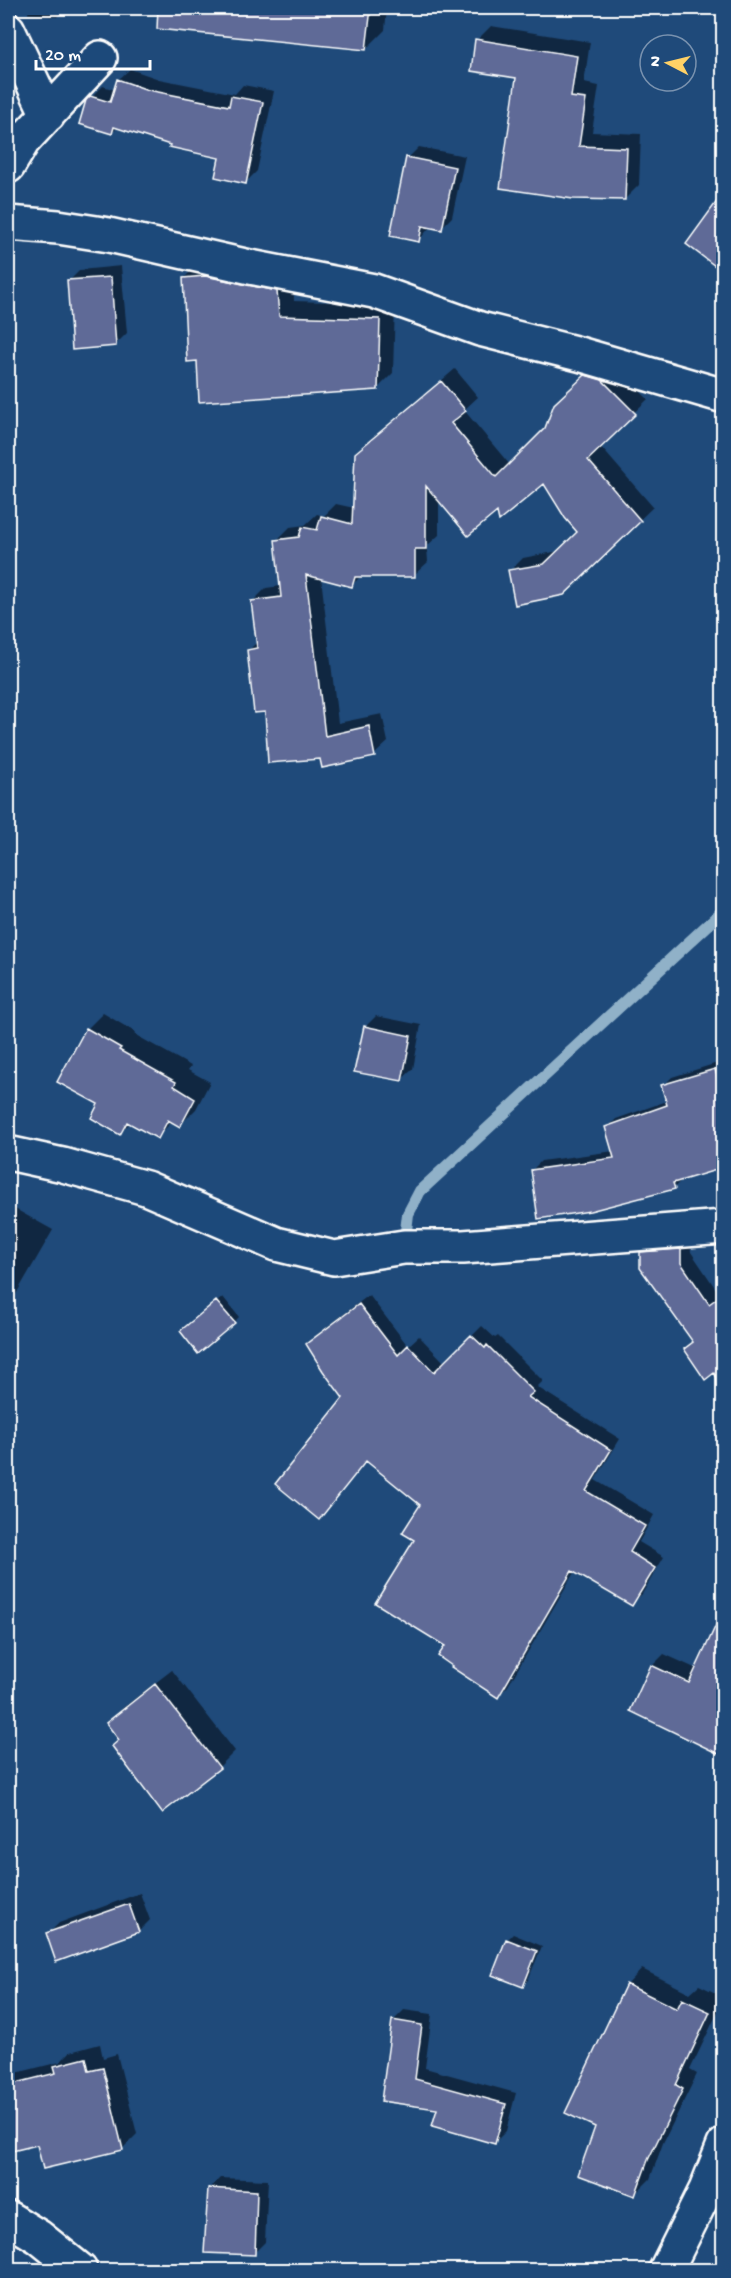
<svg xmlns="http://www.w3.org/2000/svg" width="731" height="2278" font-family="'Gochi Hand',sans-serif">
  <style>
    .shadow { fill: #0007 }
    .lines { fill: none; stroke-linecap: round; stroke-linejoin: round }
    .stream { stroke: #90b1c8; stroke-width: 12 }
    .building { fill: #5e6b97; stroke: #fff; stroke-width: 1.5 }
    .minor-casing { stroke: #fff; stroke-width: 38 }
    .minor { stroke: #1f4a7a; stroke-width: 33 }
  </style>
  <rect width="100%" height="100%" fill="#1f4a7a"/>
  <filter id="ink" filterUnits="userSpaceOnUse"><feTurbulence type="fractalNoise" baseFrequency=".0167" numOctaves="2"/><feDisplacementMap in="SourceGraphic" scale="12" xChannelSelector="R" yChannelSelector="G"/><feConvolveMatrix kernelMatrix="1 2 1 2 8 2 1 2 1" color-interpolation-filters="sRGB"/></filter>
  <g filter="url(#ink)">
    <path class="shadow" d="M 29,8 L 63,8 L 57,17 L 28,14 Z
      M 172,8 L 387,8 L 385,30 L 366,49 L 171,29 Z
      M 491,26 L 590,42 L 584,83 L 599,86 L 592,132 L 641,134 L 639,185 L 625,199 L 518,76 L 477,40 Z
      M 130,69 L 159,79 L 235,94 L 243,85 L 274,91 L 257,171 L 246,182 L 221,157 L 118,127 L 112,133 L 88,101 L 103,86 L 115,90 L 118,80 Z
      M 419,147 L 465,156 L 452,217 L 441,228 L 431,226 L 419,240 L 408,158 Z
      M 724,195 L 724,270 L 688,243 Z
      M 200,262 L 293,276 L 294,301 L 395,304 L 393,373 L 377,389 L 184,278 Z
      M 121,266 L 127,333 L 115,345 L 69,281 L 80,270 Z
      M 8,288 L 11,288 L 14,346 L 8,353 Z
      M 599,363 L 615,367 L 648,399 L 600,446 L 653,507 L 563,594 L 510,571 L 523,558 L 559,551 L 579,532 L 544,481 L 498,509 L 439,499 L 439,535 L 427,546 L 428,562 L 414,575 L 362,575 L 352,585 L 321,577 L 338,723 L 382,714 L 388,742 L 374,755 L 321,758 L 266,710 L 249,650 L 257,642 L 253,601 L 266,588 L 281,586 L 277,540 L 290,527 L 305,525 L 317,514 L 324,516 L 336,504 L 354,508 L 356,454 L 455,369 L 478,397 L 464,410 L 510,465 L 546,429 L 570,390 Z
      M 723,448 L 724,448 L 724,496 L 717,495 Z
      M 103,1013 L 135,1032 L 134,1034 L 191,1066 L 188,1070 L 210,1082 L 196,1109 L 180,1125 L 173,1121 L 157,1137 L 131,1122 L 120,1133 L 100,1104 L 87,1029 Z
      M 376,1016 L 421,1025 L 413,1069 L 401,1080 L 365,1027 Z
      M 724,1061 L 724,1167 L 683,1178 L 674,1188 L 532,1170 L 541,1161 L 614,1151 L 607,1128 L 616,1119 L 667,1101 L 663,1086 L 672,1077 Z
      M 8,1205 L 53,1230 L 8,1308 Z
      M 690,1240 L 691,1252 L 720,1295 L 724,1293 L 724,1375 L 719,1368 L 685,1349 L 693,1341 L 642,1253 L 652,1243 Z
      M 369,1295 L 408,1346 L 419,1336 L 445,1363 L 482,1326 L 495,1338 L 498,1336 L 543,1381 L 537,1387 L 620,1439 L 595,1480 L 654,1515 L 639,1542 L 664,1557 L 642,1594 L 632,1604 L 575,1571 L 508,1686 L 498,1696 L 447,1646 L 416,1540 L 422,1505 L 367,1460 L 319,1518 L 345,1398 L 308,1344 L 318,1334 Z
      M 223,1297 L 239,1317 L 234,1322 L 188,1326 Z
      M 724,1446 L 724,1464 L 715,1457 Z
      M 724,1613 L 724,1754 L 632,1710 L 652,1666 L 664,1654 L 697,1669 Z
      M 172,1670 L 235,1751 L 219,1767 L 120,1739 L 108,1723 L 124,1707 Z
      M 140,1893 L 150,1920 L 139,1931 L 57,1960 L 48,1934 L 59,1923 Z
      M 513,1934 L 542,1946 L 528,1980 L 522,1986 L 494,1974 L 508,1939 Z
      M 642,1969 L 690,1993 L 699,1985 L 724,1997 L 724,1999 L 690,2070 L 697,2074 L 663,2143 L 650,2179 L 635,2194 L 597,2127 L 627,1985 Z
      M 404,2010 L 432,2014 L 425,2068 L 516,2093 L 506,2131 L 495,2142 L 438,2108 L 383,2100 L 393,2021 Z
      M 100,2044 L 103,2058 L 117,2054 L 137,2134 L 122,2149 L 38,2143 L 8,2150 L 8,2075 L 60,2062 L 70,2052 Z
      M 220,2178 L 268,2180 L 265,2242 L 254,2253 L 209,2189 Z
      M 724,2201 L 724,2232 L 714,2231 Z"/>
    <g class="lines">
      <path class="stream" d="M 404,1247 L 408,1214 L 420,1191 L 724,910"/>
    </g>
    <path class="building" d="M 158,8 L 371,8 L 366,50 L 157,29 Z
      M 475,39 L 577,56 L 571,97 L 586,99 L 579,146 L 627,148 L 625,200 L 573,199 L 500,188 L 516,78 L 471,71 Z
      M 117,79 L 148,90 L 229,106 L 231,96 L 263,102 L 246,184 L 215,177 L 219,158 L 169,147 L 170,145 L 114,127 L 112,134 L 79,124 L 86,100 L 90,96 L 110,102 Z
      M 406,157 L 455,167 L 442,230 L 422,226 L 419,242 L 390,236 Z
      M 723,193 L 723,272 L 686,244 Z
      M 205,276 L 277,291 L 279,316 L 380,319 L 378,390 L 199,402 L 197,361 L 187,362 L 183,278 Z
      M 111,277 L 116,346 L 72,350 L 67,280 Z
      M 585,375 L 602,380 L 636,414 L 588,460 L 641,521 L 564,595 L 515,605 L 508,570 L 544,564 L 577,532 L 565,518 L 544,484 L 499,521 L 497,512 L 468,536 L 426,486 L 426,549 L 415,549 L 415,577 L 355,577 L 352,587 L 306,575 L 325,736 L 369,726 L 375,757 L 322,768 L 320,759 L 268,763 L 265,712 L 254,713 L 247,650 L 257,648 L 251,601 L 281,597 L 275,540 L 299,537 L 302,527 L 317,530 L 321,516 L 352,524 L 355,453 L 441,381 L 466,411 L 451,423 L 496,477 L 545,428 L 554,404 Z
      M 364,1026 L 411,1036 L 402,1081 L 354,1072 Z
      M 86,1028 L 121,1048 L 119,1050 L 176,1082 L 174,1086 L 195,1099 L 180,1127 L 168,1120 L 158,1139 L 127,1122 L 120,1135 L 91,1118 L 98,1104 L 57,1082 Z
      M 715,1069 L 723,1099 L 723,1168 L 673,1183 L 675,1189 L 590,1211 L 538,1219 L 531,1170 L 614,1158 L 605,1127 L 667,1105 L 661,1085 Z
      M 681,1249 L 681,1263 L 709,1304 L 723,1294 L 723,1386 L 714,1373 L 705,1380 L 684,1349 L 693,1342 L 640,1268 L 640,1252 Z
      M 216,1301 L 235,1323 L 198,1354 L 180,1331 Z
      M 359,1304 L 398,1355 L 408,1345 L 434,1372 L 471,1335 L 485,1348 L 487,1345 L 534,1392 L 528,1397 L 611,1450 L 586,1491 L 645,1526 L 630,1552 L 655,1568 L 632,1606 L 572,1571 L 498,1698 L 451,1667 L 452,1666 L 438,1656 L 445,1646 L 375,1603 L 414,1540 L 402,1533 L 420,1505 L 366,1461 L 319,1520 L 275,1484 L 343,1398 L 323,1371 L 306,1344 Z
      M 723,1610 L 723,1756 L 630,1711 L 651,1665 L 689,1683 Z
      M 155,1684 L 220,1768 L 162,1813 L 112,1746 L 119,1740 L 106,1723 Z
      M 129,1904 L 139,1932 L 56,1962 L 46,1933 Z
      M 506,1939 L 537,1951 L 523,1987 L 492,1975 Z
      M 626,1984 L 677,2009 L 682,1999 L 710,2012 L 676,2085 L 683,2089 L 648,2160 L 635,2196 L 578,2175 L 595,2127 L 565,2113 Z
      M 392,2020 L 422,2025 L 415,2079 L 506,2104 L 495,2144 L 432,2126 L 437,2109 L 381,2101 Z
      M 86,2058 L 89,2071 L 103,2068 L 123,2150 L 43,2169 L 37,2145 L 8,2152 L 8,2085 L 56,2073 L 54,2066 Z
      M 208,2188 L 257,2191 L 255,2255 L 204,2253 Z"/>
    <g class="lines">
      <defs>
        <path id="minor" d="M 8,30 L 48,115
          M 8,166 L 23,141 L 100,58
          M 8,223 L 58,227 L 109,235 L 250,267 L 374,291 L 480,329 L 579,354 L 724,396
          M 8,1153 L 63,1165 L 146,1188 L 276,1244 L 334,1258 L 404,1247 L 463,1247 L 724,1227
          M 8,2218 L 39,2237 L 80,2270
          M 666,2270 L 706,2190 L 724,2145"/>
      </defs>
      <use href="#minor" class="minor-casing"/>
      <use href="#minor" class="minor"/>
    </g>
  </g>
  <rect width="731" height="2278" fill="none" stroke="#1f4a7a" stroke-width="30"/>
  <rect x="15" y="15" width="701" height="2248" fill="none" stroke="#fff" stroke-width="2" filter="url(#ink)"/>
  <g transform="translate(668 63) rotate(277)"><circle r="28" fill="#1f4a7a" stroke="#7992af" stroke-width="1.5"/>
  <path d="M0-4.5L10 22L0 15L-10 22Z" fill="#ffd166"/>
  <text y="-9" font-size="16" font-weight="bold" text-anchor="middle" fill="#ffffff">N</text>
  </g>
  <path d="M36 60v9h114v-9" fill="none" stroke="#ffffff" stroke-width="3"/>
  <text x="45" y="60" font-size="18" fill="#ffffff" stroke="#1f4a7a" stroke-width="4.5" paint-order="stroke">20 m</text>
</svg>
